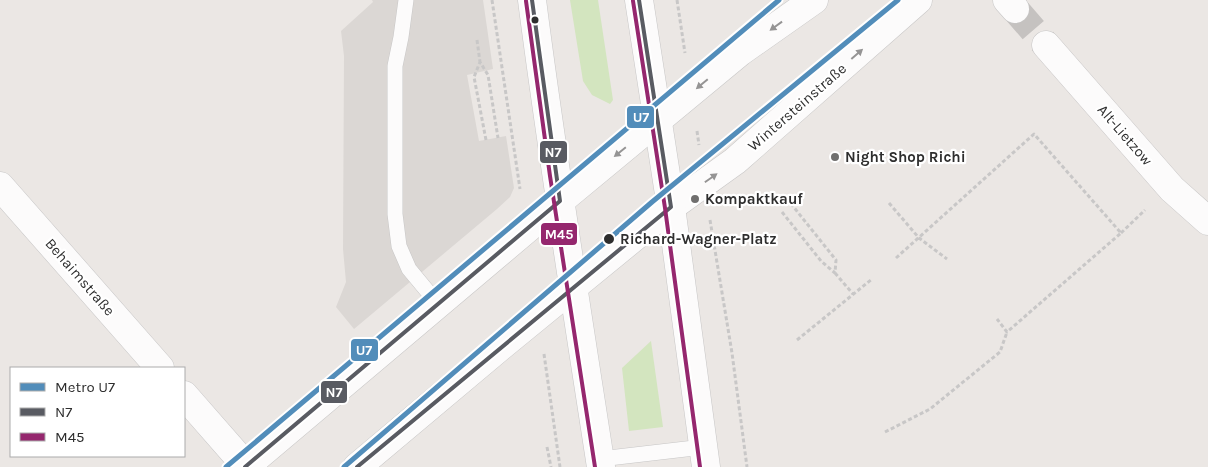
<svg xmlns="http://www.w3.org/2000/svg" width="1208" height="467" font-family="Karla,sans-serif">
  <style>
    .green { fill: #d3e5bf }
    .plaza { fill: #dbd7d4 }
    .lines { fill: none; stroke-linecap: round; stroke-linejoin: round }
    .minor-tunnel { stroke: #c5c2c0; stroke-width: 28; stroke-dasharray: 28 14; stroke-linecap: butt }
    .service-casing { stroke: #c7c6c6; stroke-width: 16 }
    .minor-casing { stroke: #c7c6c6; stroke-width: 29 }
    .tertiary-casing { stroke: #c7c6c6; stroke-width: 29 }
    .secondary-casing { stroke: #c7c6c6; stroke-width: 29 }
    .path { stroke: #c8c7c7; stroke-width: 3; stroke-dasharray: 4 2.5; stroke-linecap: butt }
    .service { stroke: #fcfbfb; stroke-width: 15 }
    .minor { stroke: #fcfbfb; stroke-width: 28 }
    .tertiary { stroke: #fcfbfb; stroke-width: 28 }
    .secondary { stroke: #fcfbfb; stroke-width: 28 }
    .bus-1-casing { stroke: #fff; stroke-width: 8 }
    .bus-2-casing { stroke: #fff; stroke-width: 8 }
    .bus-1 { stroke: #595b62; stroke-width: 4 }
    .bus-2 { stroke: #95276e; stroke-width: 4 }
    .metro-1-casing { stroke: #fff; stroke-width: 9 }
    .metro-1 { stroke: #528dba; stroke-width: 5 }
    .oneway { fill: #959494 }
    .bus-dot { fill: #2e2e2e; stroke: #fff; stroke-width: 2 }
    .poi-dot { fill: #706f6e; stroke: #fff; stroke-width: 2 }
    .labels { text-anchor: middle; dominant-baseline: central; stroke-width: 4.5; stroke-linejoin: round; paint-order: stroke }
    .street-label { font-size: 15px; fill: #2e2e2e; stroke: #fff }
    .poi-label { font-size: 15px; font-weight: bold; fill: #2e2e2e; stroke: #fff; text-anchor: start }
    .stop-label { font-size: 15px; font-weight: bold; fill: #2e2e2e; stroke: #fff; text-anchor: start }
    .line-badge { stroke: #fff; stroke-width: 2 }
    .badge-label { font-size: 14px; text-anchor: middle; font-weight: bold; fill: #fff }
  </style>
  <rect width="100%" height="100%" fill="#ebe7e4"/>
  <path class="green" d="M 570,0 L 598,0 L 613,100 L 610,104 L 592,95 L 583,81 Z
    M 651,341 L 663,427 L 629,431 L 622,368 Z"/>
  <path class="plaza" d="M 372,0 L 483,0 L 493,69 L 467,75 L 479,141 L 506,136 L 514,188 L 510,197 L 497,209 L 354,329 L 336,307 L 346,282 L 343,249 L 344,56 L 341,31 L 373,2 Z"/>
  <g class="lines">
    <path class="minor-tunnel" d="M 1015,9 L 1046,45"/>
    <defs>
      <path id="service" d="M 406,0 L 401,37 L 395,66 L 395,214 L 399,246 L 409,269 L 438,304
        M 600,459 L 703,447"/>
      <path id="minor" d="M 1007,0 L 1015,9
        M 1046,45 L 1172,189 L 1208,221
        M 0,186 L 160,368
        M 184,395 L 247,467"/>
      <path id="tertiary" d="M 245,467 L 560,201 L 740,52 L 814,0
        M 357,467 L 500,347 L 671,207 L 735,161 L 918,0"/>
      <path id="secondary" d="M 532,0 C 552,156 577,311 601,467
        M 639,0 L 671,207 L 706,467"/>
    </defs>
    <use href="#service" class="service-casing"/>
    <use href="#minor" class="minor-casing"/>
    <use href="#tertiary" class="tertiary-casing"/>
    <use href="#secondary" class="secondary-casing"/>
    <path class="path" d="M 492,0 L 520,189
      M 677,0 L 685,53
      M 477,40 L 480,62
      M 697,131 L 699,145
      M 486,140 L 474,77 L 480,62 L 488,75 L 498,138
      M 889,203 L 919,238 L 947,259
      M 782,212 L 821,261 L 835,273 L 836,260 L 792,205
      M 710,220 L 732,353 L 747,467
      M 1121,233 L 1145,210
      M 896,258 L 1034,134 L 1121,233 L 1007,332 L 997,319
      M 835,273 L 853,294
      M 797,340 L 872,279
      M 544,354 L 560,467
      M 885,432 L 930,409 L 1000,352 L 1007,332
      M 547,447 L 551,467"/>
    <use href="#service" class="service"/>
    <use href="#minor" class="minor"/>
    <use href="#tertiary" class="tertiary"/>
    <use href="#secondary" class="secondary"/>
    <defs>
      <path id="bus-1" d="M 245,467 L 560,201 L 532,0
        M 357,467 L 671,207 L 639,0"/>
      <path id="bus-2" d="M 526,1 L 550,176 L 595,467
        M 633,1 L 665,208 L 700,467"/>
    </defs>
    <use href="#bus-1" class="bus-1-casing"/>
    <use href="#bus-2" class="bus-2-casing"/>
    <use href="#bus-1" class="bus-1"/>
    <use href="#bus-2" class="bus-2"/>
    <defs>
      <path id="metro-1" d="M 226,467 L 779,0
        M 344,467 L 652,202 L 898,0"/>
    </defs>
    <use href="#metro-1" class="metro-1-casing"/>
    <use href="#metro-1" class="metro-1"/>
  </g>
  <defs><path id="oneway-solid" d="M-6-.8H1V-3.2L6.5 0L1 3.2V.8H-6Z" transform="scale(1.25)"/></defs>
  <g class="oneway">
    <use href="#oneway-solid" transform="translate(776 26) rotate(144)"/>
    <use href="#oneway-solid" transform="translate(857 54) rotate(-41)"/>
    <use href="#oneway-solid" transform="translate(702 84) rotate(140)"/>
    <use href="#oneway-solid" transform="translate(620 152) rotate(141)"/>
    <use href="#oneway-solid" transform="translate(711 178) rotate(-35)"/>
  </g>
  <g class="bus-dot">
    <circle cx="535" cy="20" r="4.5"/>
    <circle cx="609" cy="239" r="6"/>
  </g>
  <g class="poi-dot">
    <circle cx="835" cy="157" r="5"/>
    <circle cx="695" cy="199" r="5"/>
  </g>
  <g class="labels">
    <g class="street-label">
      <text transform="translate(797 107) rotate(-41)">Wintersteinstraße</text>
      <text transform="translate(1125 135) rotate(49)">Alt-Lietzow</text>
      <text transform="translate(80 277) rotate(49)">Behaimstraße</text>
    </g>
    <g class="poi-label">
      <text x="845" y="157">Night Shop Richi</text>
      <text x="705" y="199">Kompaktkauf</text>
    </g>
    <g class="stop-label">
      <text x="620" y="239">Richard-Wagner-Platz</text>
    </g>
  </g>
  <g class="line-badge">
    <rect x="626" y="105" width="29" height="24" rx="5" fill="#528dba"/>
    <rect x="539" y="140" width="29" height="24" rx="5" fill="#595b62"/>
    <rect x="540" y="222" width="38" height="24" rx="5" fill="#95276e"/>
    <rect x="350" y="338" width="29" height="24" rx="5" fill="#528dba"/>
    <rect x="320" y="380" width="28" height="24" rx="5" fill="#595b62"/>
  </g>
  <g class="badge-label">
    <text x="641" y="122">U7</text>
    <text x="553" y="157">N7</text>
    <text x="559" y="239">M45</text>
    <text x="364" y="355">U7</text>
    <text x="334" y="397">N7</text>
  </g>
  <rect x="10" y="367" width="175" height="90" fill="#ffffff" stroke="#ababab"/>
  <rect x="20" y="383" width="25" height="8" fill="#528dba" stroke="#ababab"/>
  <text x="55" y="392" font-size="15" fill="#2e2e2e">Metro U7</text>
  <rect x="20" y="408" width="25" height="8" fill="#595b62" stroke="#ababab"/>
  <text x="55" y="417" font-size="15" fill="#2e2e2e">N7</text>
  <rect x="20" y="433" width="25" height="8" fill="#95276e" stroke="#ababab"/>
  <text x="55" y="442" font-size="15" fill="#2e2e2e">M45</text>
</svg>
